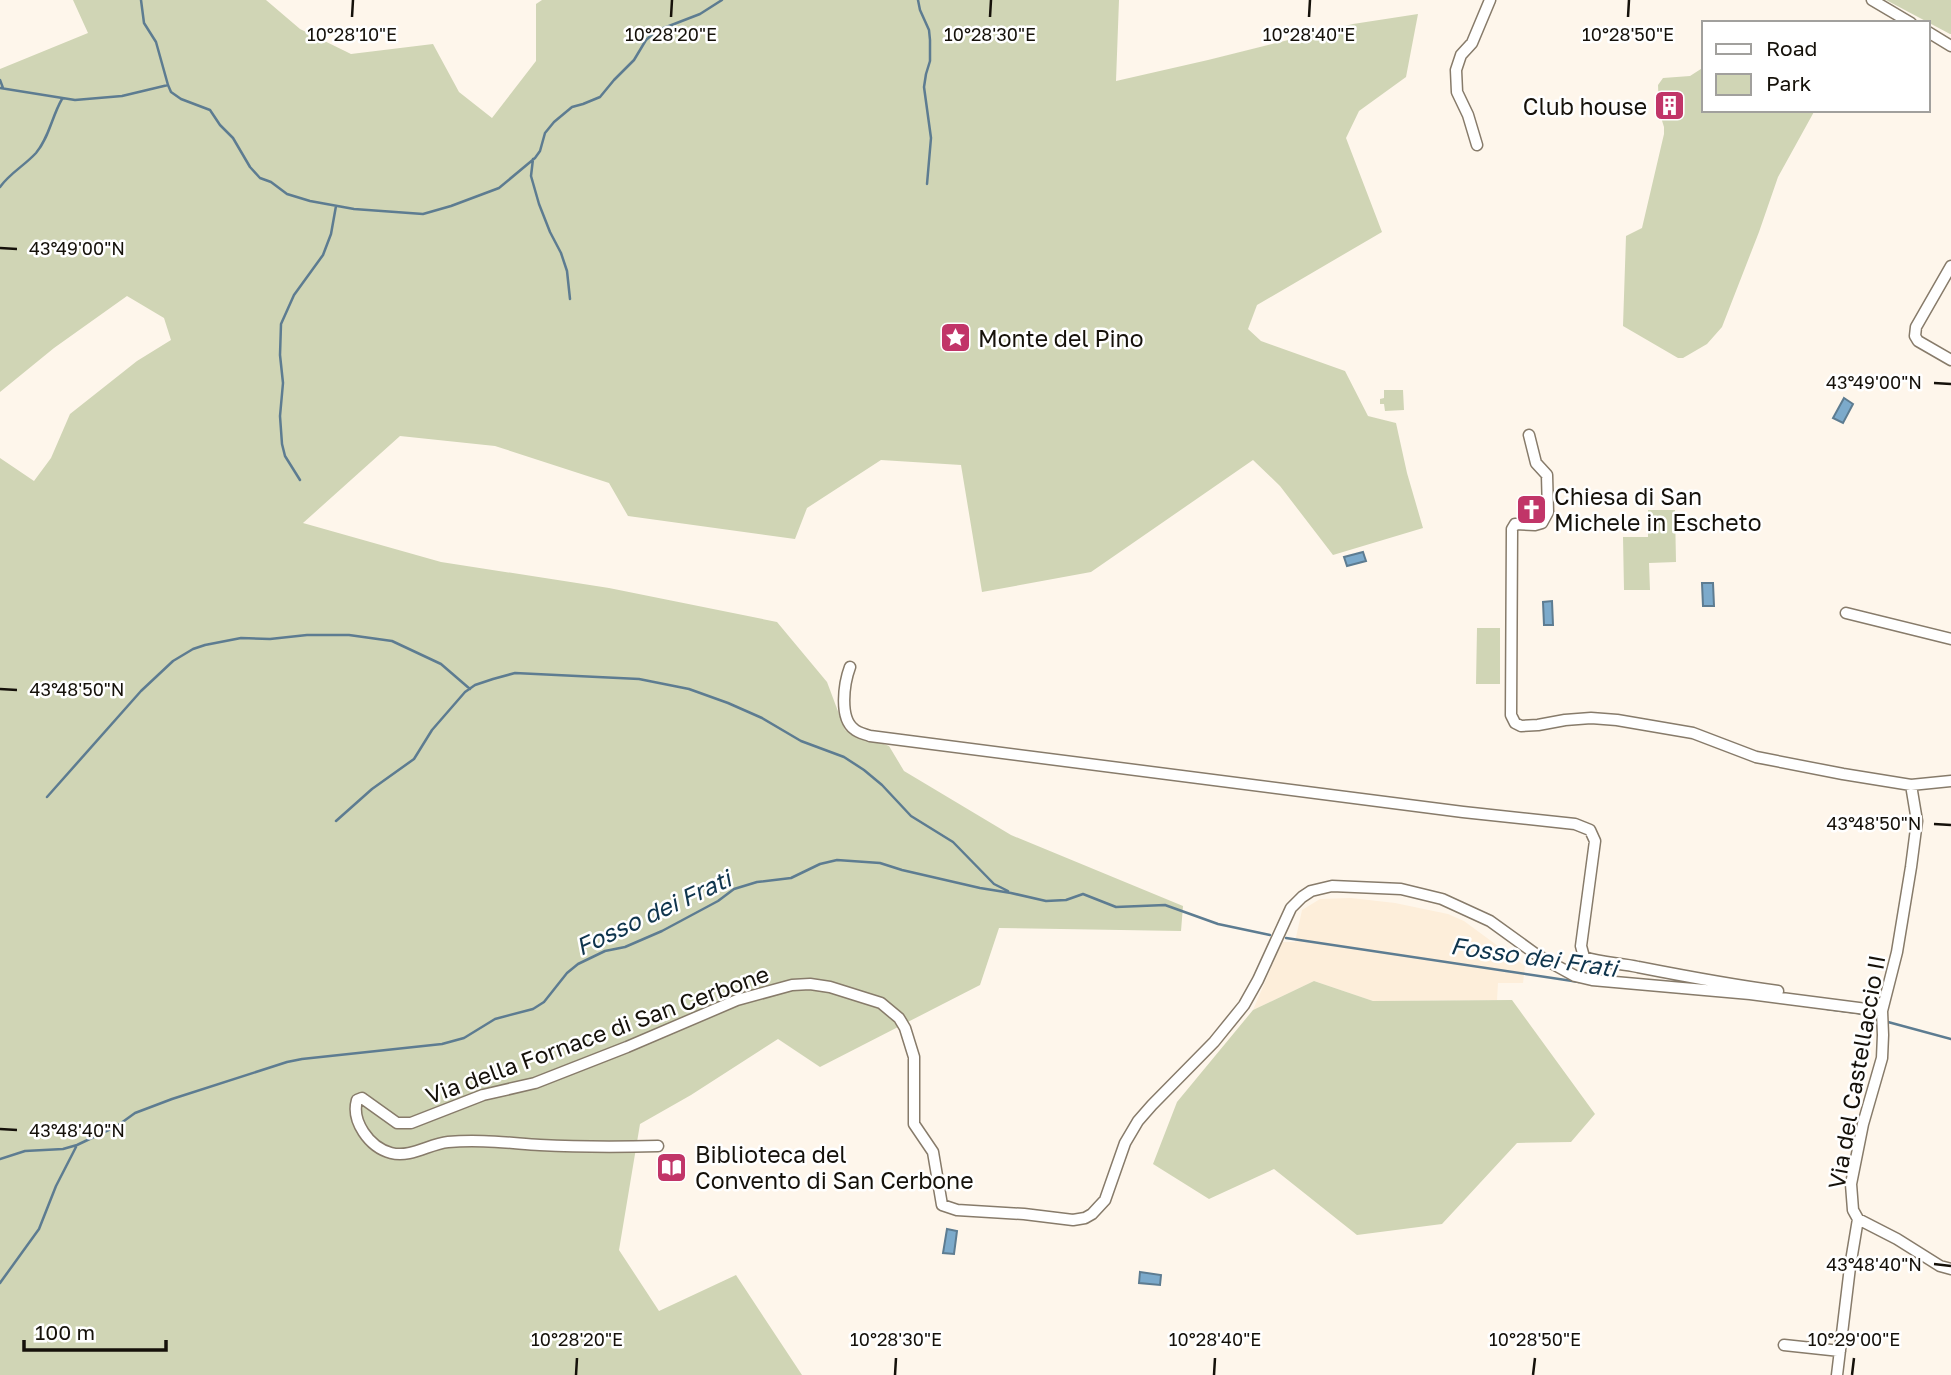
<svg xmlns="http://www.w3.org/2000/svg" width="1951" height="1375" font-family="'Golos Text',sans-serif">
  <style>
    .built { fill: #fdeeda }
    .green { fill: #d0d5b5 }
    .water { fill: #7caacb; stroke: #5d7c91; stroke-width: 2 }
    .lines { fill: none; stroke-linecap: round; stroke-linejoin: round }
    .stream { stroke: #5d7c91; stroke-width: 2.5 }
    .minor-casing { stroke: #877b6a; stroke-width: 13 }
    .minor { stroke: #fff; stroke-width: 10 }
    .ticks { fill: none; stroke: #15110a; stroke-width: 2.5 }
    .labels { text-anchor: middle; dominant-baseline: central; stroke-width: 5; stroke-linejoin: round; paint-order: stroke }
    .poi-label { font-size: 23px; fill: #15110a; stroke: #fff; text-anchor: start }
    .street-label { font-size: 23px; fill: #15110a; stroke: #fff }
    .water-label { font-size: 24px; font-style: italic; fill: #0f354d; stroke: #fff }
    .ticks-label { font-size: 18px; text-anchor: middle; fill: #15110a; stroke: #fff; stroke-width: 5; stroke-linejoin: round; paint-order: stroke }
  </style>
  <rect width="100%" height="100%" fill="#fef6eb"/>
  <path class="built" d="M 1351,898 L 1395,903 L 1448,914 L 1464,921 L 1525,966 L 1523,983 L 1498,983 L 1497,1000 L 1373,1001 L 1314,981 L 1253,1010 L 1282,942 L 1295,942 L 1302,910 L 1320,899 Z"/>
  <path class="green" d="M 73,0 L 266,0 L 300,29 L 351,54 L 433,44 L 459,92 L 492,118 L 536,61 L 536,4 L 542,0 L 1119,0 L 1116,81 L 1208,60 L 1353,24 L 1418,14 L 1406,77 L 1359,111 L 1346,138 L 1382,232 L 1257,305 L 1248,329 L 1261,341 L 1345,371 L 1368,416 L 1396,423 L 1407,473 L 1423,528 L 1333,555 L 1280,486 L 1253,460 L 1091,572 L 982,592 L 961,465 L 881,460 L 807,508 L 795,539 L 628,516 L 609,483 L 495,446 L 400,436 L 303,523 L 441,562 L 609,588 L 777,622 L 827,682 L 845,730 L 889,746 L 904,771 L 1011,835 L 1183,906 L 1181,931 L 999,928 L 980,985 L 820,1067 L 778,1039 L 691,1095 L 640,1124 L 619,1250 L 659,1311 L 736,1275 L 802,1375 L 0,1375 L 0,458 L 34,481 L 51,458 L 70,414 L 137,361 L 171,340 L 164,318 L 127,296 L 54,348 L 0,392 L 0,69 L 88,33 Z
    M 1886,0 L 1951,0 L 1951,34 L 1950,34 Z
    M 1704,67 L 1704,110 L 1815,110 L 1778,177 L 1759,232 L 1722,327 L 1707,344 L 1683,358 L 1678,358 L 1623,326 L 1626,236 L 1642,228 L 1664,134 L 1664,127 L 1659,111 L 1658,85 L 1663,78 L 1690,76 Z
    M 1384,390 L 1403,390 L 1404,410 L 1385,411 L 1384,404 L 1380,404 L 1380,399 L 1384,398 Z
    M 1648,510 L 1675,510 L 1676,562 L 1649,563 L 1650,590 L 1624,590 L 1623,537 L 1648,537 Z
    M 1477,628 L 1500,628 L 1500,684 L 1476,684 Z
    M 1314,981 L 1373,1001 L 1512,1000 L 1595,1114 L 1571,1142 L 1517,1143 L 1442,1224 L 1357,1235 L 1274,1169 L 1209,1199 L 1153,1164 L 1177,1102 L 1253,1010 Z"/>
  <path class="water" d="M 1844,398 L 1853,404 L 1843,423 L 1833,418 Z
    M 1363,552 L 1366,561 L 1347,566 L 1344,557 Z
    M 1702,583 L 1713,583 L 1714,606 L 1703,606 Z
    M 1552,601 L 1553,625 L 1544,625 L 1543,602 Z
    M 947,1229 L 957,1231 L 954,1254 L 943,1253 Z
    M 1140,1272 L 1161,1275 L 1160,1285 L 1139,1283 Z"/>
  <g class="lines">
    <path class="stream" d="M 141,0 L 144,23 L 156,42 L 168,85 L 171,92 L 181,99 L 210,110 L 220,125 L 233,138 L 250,167 L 260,178 L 271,182 L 287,194 L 310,201 L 354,209 L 423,214 L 451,206 L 499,188 L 535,158 L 540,151 L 545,133 L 554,122 L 572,107 L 583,104 L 600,97 L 614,80 L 634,60 L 646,40 L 656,31 L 700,14 L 722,0
      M 918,0 L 920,10 L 929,30 L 930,40 L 930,61 L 926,74 L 924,87 L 931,138 L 927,184
      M 0,80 L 3,88
      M 0,88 L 75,100 L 122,96 L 168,85
      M 533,159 L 531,176 L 539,204 L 550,232 L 561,253 L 567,271 L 570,299
      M 0,187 C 10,173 24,166 36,153 C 49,138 52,116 62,99
      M 300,480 L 285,456 L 282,444 L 280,416 L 283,383 L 280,355 L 281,324 L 294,295 L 323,255 L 331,234 L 336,206
      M 47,797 L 141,691 L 173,661 L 193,649 L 205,645 L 241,638 L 270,639 L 307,635 L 349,635 L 392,641 L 441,664 L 470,689
      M 336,821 L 372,789 L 414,759 L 432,730 L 465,692 L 475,685 L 493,679 L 515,673 L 639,679 L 689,689 L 728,703 L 762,718 L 801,741 L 844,757 L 864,770 L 882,785 L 911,816 L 953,842 L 994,884 L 1008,891
      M 1286,938 L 1579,982
      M 1827,1009 L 1858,1013 L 1874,1018
      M 1888,1022 L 1951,1039
      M 0,1159 L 25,1151 L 63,1149 L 77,1145 L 117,1126 L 135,1113 L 172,1099 L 287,1062 L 302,1059 L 442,1044 L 464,1038 L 495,1019 L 533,1009 L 544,1002 L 567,973 L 578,964 L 605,951 L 625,947 L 662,931 L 718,901 L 734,889 L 757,882 L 791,878 L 820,864 L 837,860 L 880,863 L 902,870 L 980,888 L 1011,893 L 1046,901 L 1066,900 L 1083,894 L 1116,907 L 1165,905 L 1218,924 L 1270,935
      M 0,1283 L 39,1229 L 56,1186 L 76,1147"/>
    <defs>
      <path id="minor" d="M 1872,0 L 1911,23
        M 1928,32 L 1951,46
        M 1477,145 L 1468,115 L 1457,92 L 1456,70 L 1461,55 L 1472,43 L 1490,0
        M 1951,266 L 1916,327 L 1915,336 L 1918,341 L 1951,360
        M 1529,435 L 1536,463 L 1547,475 L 1548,512 L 1542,523 L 1535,525 L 1515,524 L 1512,529 L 1511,715 L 1515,723 L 1521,726 L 1538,725 L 1565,720 L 1591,718 L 1617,720 L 1693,733 L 1756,757 L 1843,774 L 1911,785 L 1951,781
        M 1846,613 L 1951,639
        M 850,667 C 844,683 839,718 854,729 C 858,733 865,734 870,736 L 1463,812 L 1575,824 L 1590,830 L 1595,841 L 1581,946 L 1584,957 C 1601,963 1620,963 1638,967 C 1684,976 1731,985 1778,991
        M 1911,785 L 1917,821 L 1911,867 L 1897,952 L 1882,1011 L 1883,1035 L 1882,1058 L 1863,1124 L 1851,1184 L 1853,1210 L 1858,1219 L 1897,1239 L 1940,1266 L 1951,1269
        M 658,1146 C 618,1147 579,1147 540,1145 C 509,1143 479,1139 448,1142 C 429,1144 411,1158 391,1153 C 369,1147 351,1121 357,1100 L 362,1098 L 397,1123 L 411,1123 L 483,1095 L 535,1083 L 627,1047 L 737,1000 L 792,985 L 810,984 L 830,987 L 881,1003 L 899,1018 L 905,1028 L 914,1057 L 914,1124 L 933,1152 L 942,1205 L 957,1210 L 1024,1214 L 1073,1220 L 1085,1218 L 1092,1214 L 1105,1200 L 1125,1143 L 1138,1121 L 1152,1105 L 1214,1042 L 1244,1005 L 1258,980 L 1291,908 L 1302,897 L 1311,891 L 1332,886 L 1401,889 L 1442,899 L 1490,921 L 1537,955 L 1575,976 L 1592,980 L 1750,994 L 1882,1011
        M 1784,1345 L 1840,1351
        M 1837,1375 L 1850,1267 L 1858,1219"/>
    </defs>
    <use href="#minor" class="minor-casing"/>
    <use href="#minor" class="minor"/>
  </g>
  <path class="ticks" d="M 352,17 L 353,0M 671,17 L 672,0M 990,17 L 991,0M 1309,17 L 1310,0M 1628,17 L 1629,0M 0,248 L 17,249M 1934,383 L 1951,384M 0,689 L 17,690M 1934,824 L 1951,825M 0,1129 L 17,1130M 1934,1264 L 1951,1266M 576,1375 L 577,1358M 895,1375 L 896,1358M 1214,1375 L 1215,1358M 1533,1375 L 1535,1358M 1852,1375 L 1854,1358"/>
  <defs>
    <symbol id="building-square" viewBox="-11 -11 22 22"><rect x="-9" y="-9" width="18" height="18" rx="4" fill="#c13568" stroke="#fff"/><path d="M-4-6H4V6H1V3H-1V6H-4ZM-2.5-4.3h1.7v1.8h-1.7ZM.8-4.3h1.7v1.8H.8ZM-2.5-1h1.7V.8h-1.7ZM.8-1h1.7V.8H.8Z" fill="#fff"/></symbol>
    <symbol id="sight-square" viewBox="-11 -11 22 22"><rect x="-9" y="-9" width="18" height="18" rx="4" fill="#c13568" stroke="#fff"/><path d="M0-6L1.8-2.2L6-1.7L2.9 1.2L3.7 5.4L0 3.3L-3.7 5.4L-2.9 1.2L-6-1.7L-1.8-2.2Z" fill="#fff"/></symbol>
    <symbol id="church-square" viewBox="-11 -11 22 22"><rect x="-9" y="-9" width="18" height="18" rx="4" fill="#c13568" stroke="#fff"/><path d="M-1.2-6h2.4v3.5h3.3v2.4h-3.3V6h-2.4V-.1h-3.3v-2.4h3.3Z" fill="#fff"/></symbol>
    <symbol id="library-square" viewBox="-11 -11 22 22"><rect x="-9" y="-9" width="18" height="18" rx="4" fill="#c13568" stroke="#fff"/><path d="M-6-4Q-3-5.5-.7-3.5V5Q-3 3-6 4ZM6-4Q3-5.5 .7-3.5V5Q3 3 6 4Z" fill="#fff"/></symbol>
  </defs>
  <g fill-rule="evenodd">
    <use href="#building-square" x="1652" y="88" width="35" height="35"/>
    <use href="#sight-square" x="938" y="320" width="35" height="35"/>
    <use href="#church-square" x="1514" y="492" width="35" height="35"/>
    <use href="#library-square" x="654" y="1150" width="35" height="35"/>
  </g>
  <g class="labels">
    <g class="poi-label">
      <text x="1647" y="106" text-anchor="end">Club house</text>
      <text x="978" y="338">Monte del Pino</text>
      <text x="1554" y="496">Chiesa di San<tspan x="1554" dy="26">Michele in Escheto</tspan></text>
      <text x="695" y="1154">Biblioteca del<tspan x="695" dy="26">Convento di San Cerbone</tspan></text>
    </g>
    <g class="street-label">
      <text transform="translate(597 1034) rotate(-20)">Via della Fornace di San Cerbone</text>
      <text transform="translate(1856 1072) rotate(-80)">Via del Castellaccio II</text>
    </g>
    <g class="water-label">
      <text transform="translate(653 912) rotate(-25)">Fosso dei Frati</text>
      <text transform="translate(1534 956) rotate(8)">Fosso dei Frati</text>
    </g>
  </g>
  <g class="ticks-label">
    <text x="352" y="41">10°28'10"E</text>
    <text x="671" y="41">10°28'20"E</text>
    <text x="990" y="41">10°28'30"E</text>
    <text x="1309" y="41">10°28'40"E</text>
    <text x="1628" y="41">10°28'50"E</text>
    <text x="77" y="255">43°49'00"N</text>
    <text x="1874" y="389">43°49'00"N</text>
    <text x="77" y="696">43°48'50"N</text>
    <text x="1874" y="830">43°48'50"N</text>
    <text x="77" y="1137">43°48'40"N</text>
    <text x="1874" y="1271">43°48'40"N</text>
    <text x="577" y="1346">10°28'20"E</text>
    <text x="896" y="1346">10°28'30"E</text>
    <text x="1215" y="1346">10°28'40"E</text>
    <text x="1535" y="1346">10°28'50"E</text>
    <text x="1854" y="1346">10°29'00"E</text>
  </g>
  <rect x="1702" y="21" width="228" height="91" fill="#ffffff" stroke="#a1a09d" stroke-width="2"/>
  <rect x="1716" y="44" width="35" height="10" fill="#ffffff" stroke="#a1a09d" stroke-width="2"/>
  <text x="1766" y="56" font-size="21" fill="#15110a">Road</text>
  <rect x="1716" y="74" width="35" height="21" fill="#d0d5b5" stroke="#a1a09d" stroke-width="2"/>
  <text x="1766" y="91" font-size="21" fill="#15110a">Park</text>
  <path d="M24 1340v10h142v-10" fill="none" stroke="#15110a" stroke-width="3.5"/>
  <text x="35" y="1340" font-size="21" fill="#15110a" stroke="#ffffff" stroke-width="5" paint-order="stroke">100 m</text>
</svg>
